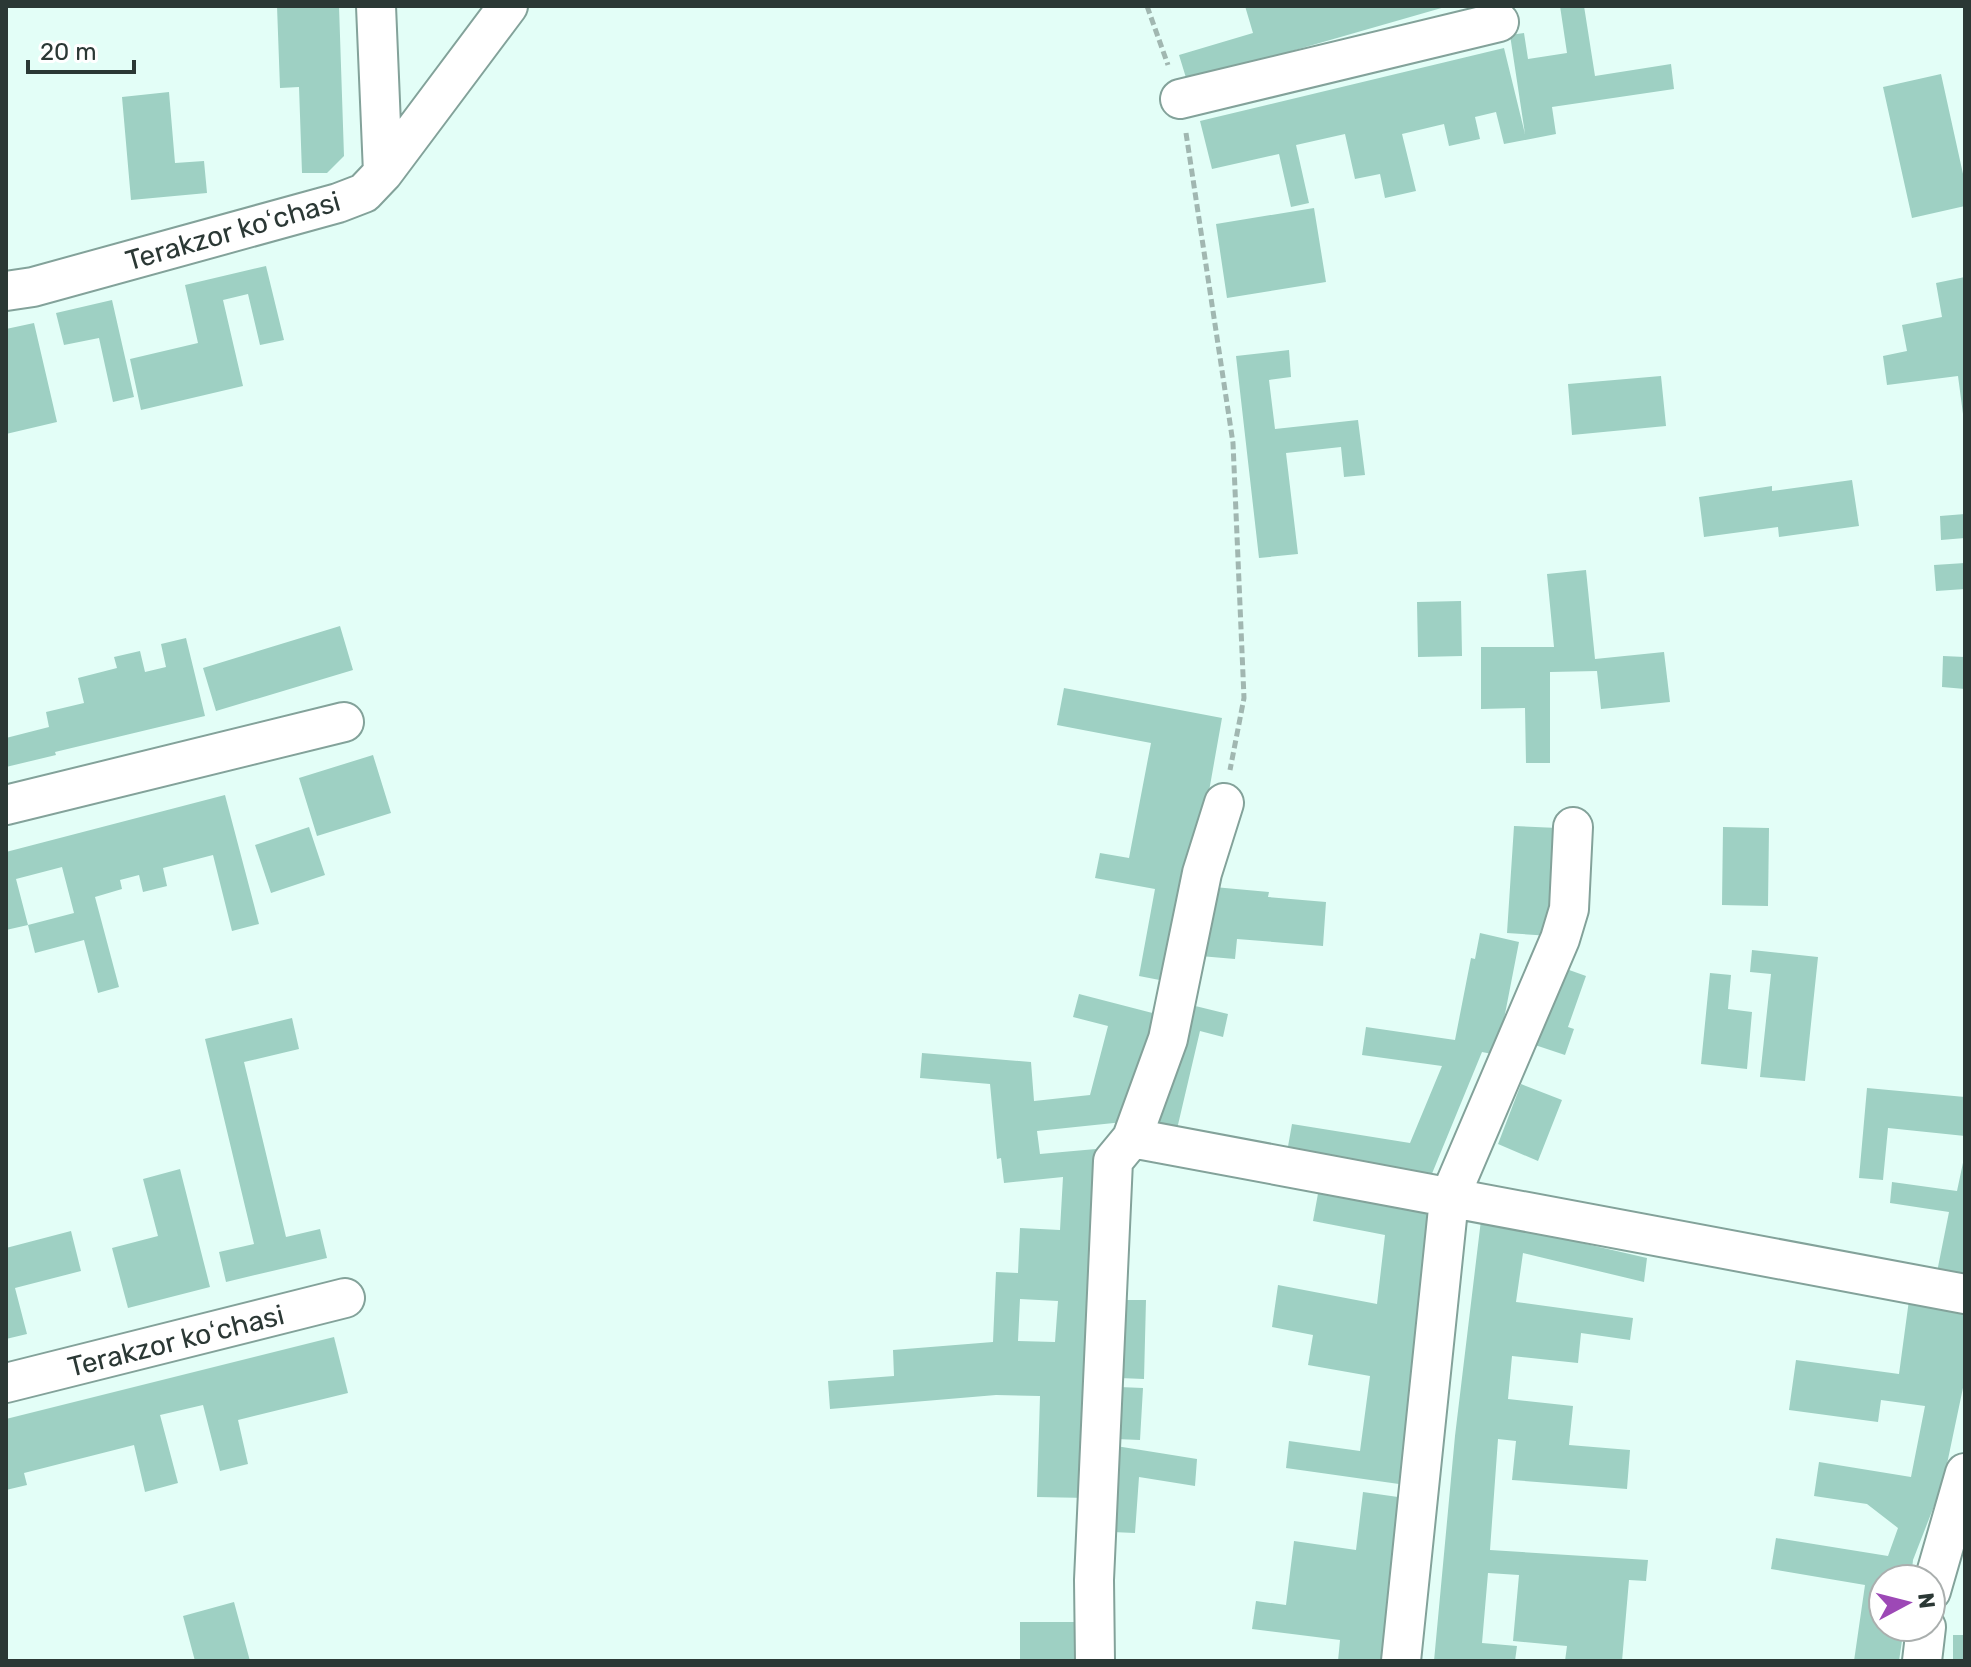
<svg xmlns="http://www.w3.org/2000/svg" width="1971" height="1667" font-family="Rubik,sans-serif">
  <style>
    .building { fill: #9ed0c3; fill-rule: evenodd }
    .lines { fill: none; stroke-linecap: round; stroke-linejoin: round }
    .minor-casing { stroke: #83a29a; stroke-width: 42 }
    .path { stroke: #a1b7b1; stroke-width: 5; stroke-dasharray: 8 4; stroke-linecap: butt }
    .minor { stroke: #fff; stroke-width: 38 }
    .labels { text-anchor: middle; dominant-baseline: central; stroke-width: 6; stroke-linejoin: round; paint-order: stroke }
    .street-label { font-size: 28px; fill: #2b3835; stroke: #fff }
  </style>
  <rect width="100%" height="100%" fill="#e3fef7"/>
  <path class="building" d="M 277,6 L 339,6 L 344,156 L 327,173 L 302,173 L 299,87 L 280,88 Z
    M 1245,6 L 1445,6 L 1445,7 L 1187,81 L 1179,55 L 1253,33 Z
    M 1560,6 L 1584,6 L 1595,76 L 1671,64 L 1674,89 L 1552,107 L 1556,134 L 1504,144 L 1496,112 L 1475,117 L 1480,139 L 1449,146 L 1444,124 L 1402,134 L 1416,191 L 1385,198 L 1380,174 L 1355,179 L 1345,134 L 1296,145 L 1309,203 L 1291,207 L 1279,154 L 1212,169 L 1200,121 L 1504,48 L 1525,134 L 1510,35 L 1524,33 L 1528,59 L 1567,53 Z
    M 1941,74 L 1965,183 L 1965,206 L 1912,218 L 1883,87 Z
    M 169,92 L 175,163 L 204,161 L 207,193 L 131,200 L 122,97 Z
    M 1314,208 L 1326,282 L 1227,298 L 1216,224 Z
    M 266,266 L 284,340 L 260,345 L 248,294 L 223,300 L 243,386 L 141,410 L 130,359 L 198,343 L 185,285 Z
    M 1965,277 L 1965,414 L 1963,414 L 1958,376 L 1887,385 L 1883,356 L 1907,351 L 1902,325 L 1942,317 L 1936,283 Z
    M 112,300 L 134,397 L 113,402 L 99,338 L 64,345 L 56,313 Z
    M 34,323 L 57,422 L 6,434 L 6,329 Z
    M 1289,350 L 1291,377 L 1269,380 L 1275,429 L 1358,420 L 1365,475 L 1344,477 L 1341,447 L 1286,453 L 1298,554 L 1259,558 L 1236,356 Z
    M 1661,376 L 1666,426 L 1572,435 L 1568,384 Z
    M 1852,480 L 1859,526 L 1779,537 L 1778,527 L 1704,537 L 1699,497 L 1772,486 L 1772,491 Z
    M 1965,514 L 1965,538 L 1941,540 L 1940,516 Z
    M 1965,563 L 1965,589 L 1936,591 L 1934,565 Z
    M 1586,570 L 1595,659 L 1664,652 L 1670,702 L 1601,709 L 1597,671 L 1550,672 L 1550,763 L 1526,763 L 1525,708 L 1481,709 L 1481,647 L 1554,647 L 1547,574 Z
    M 1461,601 L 1462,656 L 1418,657 L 1417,602 Z
    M 340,626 L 353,670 L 216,711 L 203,668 Z
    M 186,638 L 205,716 L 55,752 L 56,755 L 6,767 L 6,738 L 49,727 L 46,712 L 84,703 L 78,678 L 117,668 L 114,657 L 140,651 L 145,672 L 166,667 L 161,644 Z
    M 1943,656 L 1965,657 L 1965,689 L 1942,687 Z
    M 1064,688 L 1222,718 L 1175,983 L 1139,976 L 1155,889 L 1095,878 L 1100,853 L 1129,858 L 1151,743 L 1057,725 Z
    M 373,755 L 391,813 L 317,836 L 299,778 Z
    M 225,795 L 259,924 L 232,931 L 213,855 L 163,868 L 167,886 L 143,892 L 139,875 L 120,880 L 122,889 L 95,897 L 119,987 L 98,993 L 84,940 L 35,953 L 28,925 L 74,913 L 62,867 L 16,879 L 28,925 L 6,930 L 6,852 Z
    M 1514,826 L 1558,828 L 1551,936 L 1507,933 Z
    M 309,827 L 325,875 L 271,893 L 255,845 Z
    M 1723,827 L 1769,828 L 1768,906 L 1722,905 Z
    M 1214,887 L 1269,892 L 1268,897 L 1326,902 L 1323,946 L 1237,939 L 1235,959 L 1200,956 L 1203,928 L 1211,929 Z
    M 1480,933 L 1519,942 L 1497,1055 L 1482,1052 L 1431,1176 L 1287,1152 L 1292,1124 L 1410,1143 L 1442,1066 L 1362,1055 L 1366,1027 L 1455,1040 L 1471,958 L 1475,959 Z
    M 1752,950 L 1818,957 L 1805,1081 L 1760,1077 L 1771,974 L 1750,972 Z
    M 1558,966 L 1586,976 L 1568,1027 L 1574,1029 L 1565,1055 L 1532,1044 Z
    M 1710,973 L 1731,975 L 1728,1009 L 1752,1012 L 1747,1069 L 1701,1064 Z
    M 1079,994 L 1164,1016 L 1133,1121 L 1037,1131 L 1040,1154 L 1096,1149 L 1084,1371 L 1091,1371 L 1088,1498 L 1037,1497 L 1040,1396 L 996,1395 L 830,1409 L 828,1381 L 894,1376 L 893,1350 L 993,1342 L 996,1272 L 1018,1273 L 1020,1228 L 1060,1230 L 1063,1177 L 1004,1183 L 1001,1158 L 997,1159 L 990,1084 L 920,1078 L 922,1053 L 1031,1062 L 1034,1101 L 1090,1095 L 1108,1026 L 1073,1017 ZM 1020,1299 L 1058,1301 L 1055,1342 L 1018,1341 Z
    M 1183,1003 L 1228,1014 L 1223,1037 L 1200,1031 L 1177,1129 L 1154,1123 Z
    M 292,1018 L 299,1049 L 244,1062 L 286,1237 L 320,1229 L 327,1258 L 226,1282 L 219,1252 L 254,1244 L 205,1039 Z
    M 1521,1084 L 1562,1100 L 1538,1161 L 1498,1144 Z
    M 1867,1088 L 1965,1097 L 1965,1136 L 1888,1128 L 1883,1180 L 1859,1178 Z
    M 1964,1158 L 1965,1158 L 1965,1282 L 1936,1277 L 1949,1212 L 1890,1203 L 1892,1182 L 1957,1191 Z
    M 180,1169 L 210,1287 L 128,1308 L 112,1248 L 158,1236 L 143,1179 Z
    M 1319,1188 L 1439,1211 L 1406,1485 L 1286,1468 L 1289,1441 L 1360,1451 L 1370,1376 L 1308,1365 L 1313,1335 L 1272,1327 L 1278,1285 L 1377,1304 L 1385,1235 L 1313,1221 Z
    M 1481,1220 L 1647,1258 L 1644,1282 L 1523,1253 L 1516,1302 L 1633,1318 L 1630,1340 L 1581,1333 L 1578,1363 L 1512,1356 L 1508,1399 L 1573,1406 L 1569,1445 L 1630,1450 L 1627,1489 L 1512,1480 L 1516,1441 L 1498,1439 L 1490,1550 L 1648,1560 L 1646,1581 L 1629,1580 L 1622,1661 L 1565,1661 L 1567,1646 L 1513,1641 L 1519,1575 L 1488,1573 L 1482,1643 L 1517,1646 L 1515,1661 L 1434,1661 L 1455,1436 Z
    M 71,1231 L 81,1271 L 15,1288 L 27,1334 L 6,1339 L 6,1248 Z
    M 1122,1300 L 1146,1300 L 1144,1379 L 1120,1378 Z
    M 1909,1300 L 1965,1308 L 1964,1383 L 1943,1483 L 1913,1560 L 1911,1579 L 1883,1579 L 1883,1627 L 1904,1627 L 1899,1661 L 1854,1661 L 1865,1585 L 1771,1569 L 1776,1538 L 1888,1556 L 1898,1528 L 1867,1504 L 1814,1496 L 1819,1462 L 1911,1477 L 1925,1406 L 1881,1400 L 1878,1422 L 1789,1410 L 1796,1360 L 1899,1374 Z
    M 334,1337 L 348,1393 L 238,1420 L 248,1464 L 220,1471 L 203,1405 L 160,1415 L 178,1483 L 145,1492 L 134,1445 L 24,1473 L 27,1485 L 6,1490 L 6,1419 Z
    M 1119,1387 L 1143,1388 L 1140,1440 L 1116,1439 Z
    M 1116,1446 L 1197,1459 L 1195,1486 L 1139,1477 L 1135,1533 L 1112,1532 Z
    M 1363,1492 L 1405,1498 L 1384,1661 L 1338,1661 L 1340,1640 L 1252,1629 L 1256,1601 L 1286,1605 L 1294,1541 L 1356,1550 Z
    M 234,1602 L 250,1661 L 195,1661 L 183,1616 Z
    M 1020,1622 L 1087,1622 L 1087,1661 L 1020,1661 Z
    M 1953,1635 L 1965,1635 L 1965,1661 L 1953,1661 Z"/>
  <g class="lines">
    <defs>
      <path id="minor" d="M 1180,99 L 1499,22
        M 383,173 L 508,6
        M 6,291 L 33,287 L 338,203 L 364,193 L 383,173 L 376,6
        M 6,805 L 344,722
        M 1132,1138 L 1168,1039 L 1202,873 L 1224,803
        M 6,1383 L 345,1298
        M 1931,1591 L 1965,1473
        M 1095,1661 L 1094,1580 L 1113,1161 L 1132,1138 L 1965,1294
        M 1401,1661 L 1449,1199 L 1560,939 L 1569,909 L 1573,827
        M 1922,1661 L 1926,1627"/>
    </defs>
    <use href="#minor" class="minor-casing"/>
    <path class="path" d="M 1147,6 L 1168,65
      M 1186,133 L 1233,443 L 1244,698 L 1230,770"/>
    <use href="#minor" class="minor"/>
  </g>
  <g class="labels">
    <g class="street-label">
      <text transform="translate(233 231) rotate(-16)">Terakzor koʻchasi</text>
      <text transform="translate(176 1341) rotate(-14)">Terakzor koʻchasi</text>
    </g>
  </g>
  <rect width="1971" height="1667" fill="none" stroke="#2b3835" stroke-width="16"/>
  <g transform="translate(1907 1603) rotate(83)"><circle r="38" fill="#ffffff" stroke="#aaafae" stroke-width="2"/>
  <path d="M0-6L14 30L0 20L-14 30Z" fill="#9d48b6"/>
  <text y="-12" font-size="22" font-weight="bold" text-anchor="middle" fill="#2b3835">N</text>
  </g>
  <path d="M28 60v12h106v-12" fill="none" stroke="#2b3835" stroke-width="4"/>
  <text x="40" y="60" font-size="24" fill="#2b3835" stroke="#ffffff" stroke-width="6" paint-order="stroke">20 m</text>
</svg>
